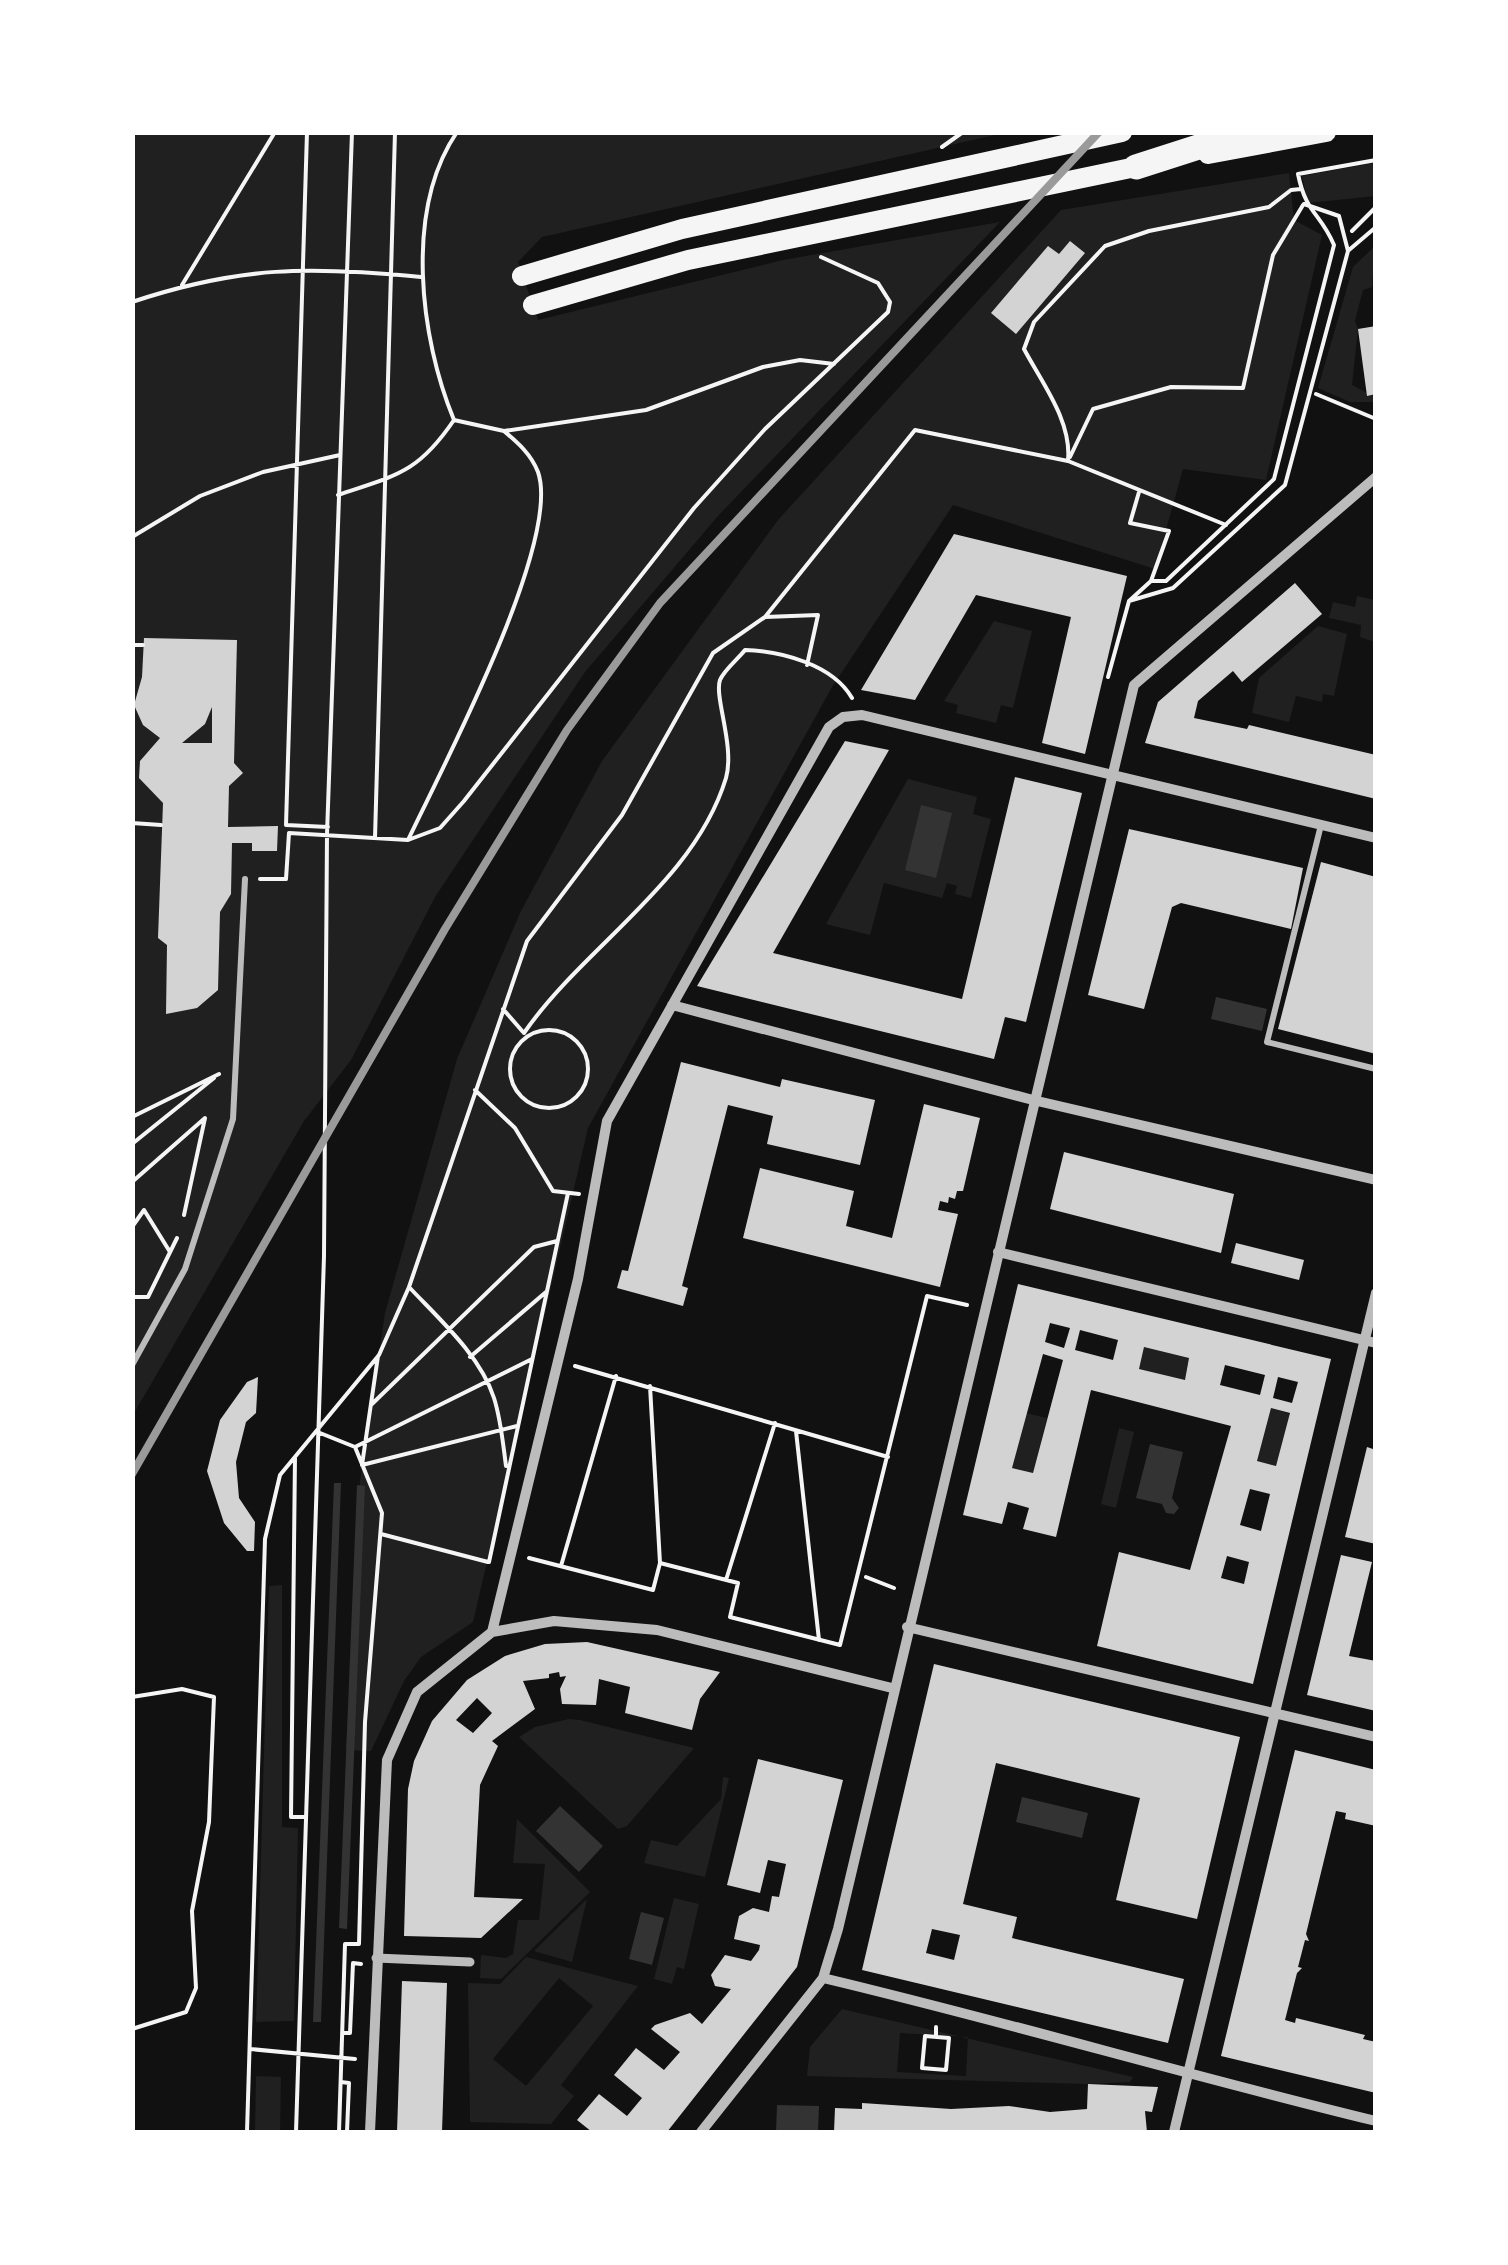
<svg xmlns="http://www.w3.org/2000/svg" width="1508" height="2265" font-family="Bitter,serif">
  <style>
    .green { fill: #202020; fill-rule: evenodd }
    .water { fill: #333 }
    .building { fill: #d3d3d3; fill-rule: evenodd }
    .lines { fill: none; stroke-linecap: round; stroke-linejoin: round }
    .path { stroke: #f5f5f5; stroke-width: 4 }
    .service { stroke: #bcbcbc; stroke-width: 6 }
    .pedestrian { stroke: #bcbcbc; stroke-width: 9 }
    .minor { stroke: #bcbcbc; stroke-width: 10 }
    .primary { stroke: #f5f5f5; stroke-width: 20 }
    .motorway { stroke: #f5f5f5; stroke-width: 25 }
    .rail { stroke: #9a9a9a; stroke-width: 8 }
  </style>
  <rect width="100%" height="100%" fill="#111"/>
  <path class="green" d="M 133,133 L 1004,133 L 542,237 L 518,262 L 538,320 L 783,260 L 1000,222 L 718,516 L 585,672 L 435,897 L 351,1060 L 304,1121 L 133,1415 Z
    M 1375,163 L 1375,196 L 1308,203 L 1302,176 Z
    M 1289,173 L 1294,220 L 1322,235 L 1266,480 L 1183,469 L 1155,569 L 953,505 L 832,687 L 588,1128 L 473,1622 L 421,1657 L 404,1681 L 371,1751 L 346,1750 L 360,1481 L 385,1313 L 457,1059 L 521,911 L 602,761 L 778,520 L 1061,210 Z
    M 1375,246 L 1372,287 L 1363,290 L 1355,321 L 1358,329 L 1352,385 L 1375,397 L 1375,402 L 1350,402 L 1318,388 L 1353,267 Z
    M 1357,596 L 1375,600 L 1375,642 L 1360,637 L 1361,625 L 1329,618 L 1333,602 L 1355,607 Z
    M 994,621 L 1032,631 L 1013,708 L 1001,705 L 996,723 L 956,713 L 958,705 L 944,701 Z
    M 1318,626 L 1347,634 L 1334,696 L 1323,694 L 1322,702 L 1296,696 L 1289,722 L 1252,713 L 1259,678 Z
    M 908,779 L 977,797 L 973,814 L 991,819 L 971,898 L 955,894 L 957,886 L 947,883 L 942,898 L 884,883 L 870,935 L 826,924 Z
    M 1144,1347 L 1189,1358 L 1185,1380 L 1139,1369 Z
    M 1271,1408 L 1290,1414 L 1276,1466 L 1257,1461 Z
    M 1026,1413 L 1047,1418 L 1033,1473 L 1012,1468 Z
    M 1119,1428 L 1134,1432 L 1116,1508 L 1101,1504 Z
    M 282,1585 L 282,1827 L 298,1828 L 294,2021 L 256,2022 L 269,1586 Z
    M 569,1719 L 580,1720 L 694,1748 L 627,1826 L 618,1829 L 519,1737 L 535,1727 Z
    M 723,1777 L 729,1778 L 705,1877 L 644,1863 L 651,1840 L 677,1846 L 721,1799 Z
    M 517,1819 L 590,1892 L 501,1979 L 480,1978 L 481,1955 L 506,1958 L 513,1954 L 518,1920 L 539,1920 L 545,1864 L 513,1863 Z
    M 674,1898 L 699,1904 L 684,1969 L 677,1967 L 672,1984 L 654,1979 Z
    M 587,1899 L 572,1962 L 534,1951 Z
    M 526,1957 L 638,1986 L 561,2085 L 574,2096 L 551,2124 L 470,2122 L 468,1983 L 500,1984 ZM 559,1978 L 593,2006 L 526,2086 L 493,2059 Z
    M 842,2009 L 1133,2077 L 1130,2082 L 1088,2084 L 807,2076 L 810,2047 ZM 900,2033 L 968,2037 L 966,2076 L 897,2072 Z
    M 256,2076 L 281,2077 L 280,2132 L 255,2132 Z"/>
  <path class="water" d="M 921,805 L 952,813 L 936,878 L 905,870 Z
    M 1216,997 L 1267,1009 L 1262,1031 L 1211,1019 Z
    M 1150,1444 L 1183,1452 L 1172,1498 L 1179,1508 L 1174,1514 L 1166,1513 L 1162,1504 L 1136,1498 Z
    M 334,1483 L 341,1483 L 321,2022 L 313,2022 Z
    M 357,1485 L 365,1486 L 347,1929 L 339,1928 Z
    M 1022,1797 L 1088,1813 L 1082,1838 L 1016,1822 Z
    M 560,1806 L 603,1846 L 579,1872 L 536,1831 Z
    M 641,1912 L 664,1918 L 652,1965 L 629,1959 Z
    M 777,2105 L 819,2106 L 818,2132 L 776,2132 Z"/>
  <path class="building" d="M 1070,241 L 1085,253 L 1016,334 L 991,313 L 1048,246 L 1059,254 Z
    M 1376,326 L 1376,394 L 1367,396 L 1358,329 Z
    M 954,534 L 1127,576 L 1085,754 L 1042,743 L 1071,617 L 976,595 L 915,700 L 861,690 Z
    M 1295,583 L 1322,614 L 1242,682 L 1233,671 L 1198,701 L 1194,718 L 1247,729 L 1249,725 L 1376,755 L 1376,799 L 1145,743 L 1158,702 Z
    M 144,638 L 237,640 L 234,763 L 243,773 L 229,786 L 228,827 L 278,826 L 277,851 L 252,851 L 252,843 L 232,843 L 231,894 L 220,912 L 218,990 L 197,1008 L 166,1014 L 167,945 L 158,938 L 163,803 L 139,778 L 140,761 L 160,738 L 143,725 L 134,705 L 142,677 ZM 212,707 L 212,743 L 182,743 L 205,724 Z
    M 845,741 L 889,750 L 773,953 L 962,999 L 1015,777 L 1082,793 L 1026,1022 L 1005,1017 L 994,1059 L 697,986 Z
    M 1129,829 L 1303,868 L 1291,929 L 1181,903 L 1172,907 L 1144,1009 L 1088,995 Z
    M 1321,862 L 1376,877 L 1376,1054 L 1278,1029 Z
    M 681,1062 L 780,1087 L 782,1079 L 875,1100 L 860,1165 L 767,1144 L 773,1116 L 728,1105 L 682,1286 L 688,1288 L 683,1306 L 617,1288 L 622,1270 L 628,1271 Z
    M 924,1104 L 980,1118 L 963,1191 L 957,1191 L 955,1199 L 949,1197 L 948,1203 L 940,1201 L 938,1210 L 958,1214 L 940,1287 L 743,1238 L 760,1168 L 854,1191 L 846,1226 L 892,1238 Z
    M 1064,1152 L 1234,1194 L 1221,1253 L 1050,1209 Z
    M 1236,1243 L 1304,1260 L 1299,1280 L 1231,1263 Z
    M 1018,1284 L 1331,1359 L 1253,1684 L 1097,1646 L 1119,1552 L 1190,1570 L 1231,1426 L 1091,1390 L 1056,1537 L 1023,1529 L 1029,1508 L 1008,1502 L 1002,1524 L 963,1515 ZM 1050,1323 L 1070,1328 L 1064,1348 L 1045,1342 ZM 1080,1330 L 1118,1340 L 1113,1360 L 1075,1350 ZM 1144,1347 L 1189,1358 L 1185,1380 L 1139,1369 ZM 1043,1354 L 1063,1360 L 1033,1473 L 1012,1468 ZM 1225,1365 L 1265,1375 L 1260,1395 L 1220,1385 ZM 1278,1377 L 1298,1382 L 1292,1403 L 1273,1398 ZM 1271,1408 L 1290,1413 L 1276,1466 L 1257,1461 ZM 1250,1489 L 1270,1494 L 1261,1531 L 1240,1525 ZM 1227,1556 L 1249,1562 L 1244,1584 L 1221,1578 Z
    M 258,1377 L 256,1413 L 246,1422 L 236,1462 L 239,1498 L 255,1522 L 254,1551 L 247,1551 L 224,1523 L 207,1471 L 220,1420 L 247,1382 Z
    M 1367,1447 L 1376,1450 L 1376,1544 L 1345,1537 Z
    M 1341,1555 L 1372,1562 L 1349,1656 L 1376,1661 L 1376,1711 L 1307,1695 Z
    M 587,1642 L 720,1672 L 700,1699 L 692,1730 L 625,1713 L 630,1687 L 599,1679 L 596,1705 L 562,1704 L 560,1689 L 566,1676 L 560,1677 L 559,1672 L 549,1674 L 549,1678 L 523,1681 L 535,1709 L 492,1741 L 498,1746 L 480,1785 L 474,1897 L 523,1899 L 481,1938 L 404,1936 L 408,1789 L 414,1761 L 432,1721 L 467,1680 L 505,1656 L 545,1644 ZM 477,1698 L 492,1713 L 473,1733 L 456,1720 Z
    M 934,1664 L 1240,1737 L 1197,1919 L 1116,1900 L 1140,1798 L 996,1763 L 963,1904 L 1017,1917 L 1012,1938 L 1184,1979 L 1168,2043 L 862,1970 ZM 932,1929 L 960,1935 L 954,1960 L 926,1953 Z
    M 1295,1750 L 1376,1770 L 1376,1826 L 1345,1819 L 1346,1813 L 1336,1811 L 1306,1934 L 1309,1941 L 1305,1940 L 1298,1967 L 1302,1968 L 1297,1973 L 1285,2020 L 1295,2023 L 1296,2018 L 1365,2035 L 1363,2039 L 1376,2042 L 1376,2093 L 1221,2056 Z
    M 758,1759 L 843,1780 L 797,1967 L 667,2132 L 592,2132 L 577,2120 L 599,2094 L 627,2116 L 642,2098 L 614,2075 L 636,2048 L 664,2070 L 680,2052 L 651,2029 L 655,2025 L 690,2013 L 702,2024 L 731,1989 L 715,1986 L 711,1975 L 725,1955 L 751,1961 L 759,1950 L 760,1945 L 734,1939 L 739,1916 L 753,1908 L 769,1912 L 772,1896 L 779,1897 L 786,1864 L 768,1860 L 760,1893 L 727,1885 Z
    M 402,1981 L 447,1983 L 442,2132 L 397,2132 Z
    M 1088,2084 L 1158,2087 L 1152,2112 L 1145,2111 L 1147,2132 L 834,2132 L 835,2108 L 862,2109 L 862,2103 L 951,2109 L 1009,2106 L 1050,2112 L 1087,2109 Z"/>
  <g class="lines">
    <path class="path" d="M 307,132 L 286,825 L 328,827
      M 1374,132 L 1376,138
      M 942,147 L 963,132
      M 1352,231 L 1376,207
      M 1349,250 L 1376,227
      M 182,285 L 275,132
      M 132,302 C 240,266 310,266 421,277
      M 1316,394 L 1376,419
      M 454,420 C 420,338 404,210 457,132
      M 1070,457 L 1093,409 L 1171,387 L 1243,388 L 1273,255 L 1303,205
      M 1068,461 C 1072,421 1042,383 1024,349 L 1034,322 L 1105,246 L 1149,231 L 1269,207 L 1291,190 L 1301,189
      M 338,495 C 397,475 418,473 454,420 L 504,431 L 646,410 L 763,367 L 800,360 L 834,364
      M 132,537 L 200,496 L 263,472 L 340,455
      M 1151,581 L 1166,581 L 1274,479 L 1334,245 C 1320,212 1306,214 1298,174 L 1376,160
      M 1129,601 L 1173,588 L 1285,485 L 1348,251 L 1339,216 L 1304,204
      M 765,617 L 818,615 L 807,665
      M 132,645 L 143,645
      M 1108,677 L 1129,601 L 1151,581 L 1169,531 L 1130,523 L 1139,492
      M 132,823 L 161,825
      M 375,838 L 395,132
      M 408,840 C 441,770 562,542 538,472 C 531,454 518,443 504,431
      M 260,879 L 286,879 L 289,833 L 408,840 L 440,828 L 464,801 L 694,508 L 765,429 L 888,312 L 890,302 L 878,283 L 821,257
      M 503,1009 L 523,1032
      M510 1069a39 39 0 1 1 78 0a39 39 0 1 1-78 0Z
      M 524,1033 C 584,946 694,883 726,778 C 735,746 714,697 720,680 C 724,670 738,659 745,650 C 782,651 833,665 852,698
      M 475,1090 L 515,1128 L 553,1191 L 579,1194
      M 132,1117 L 219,1074
      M 132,1144 L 214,1078
      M 132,1182 L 205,1118 L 184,1215
      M 132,1227 L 144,1210 L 170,1252
      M 409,1287 C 439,1319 480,1355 494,1398 C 501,1420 503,1444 506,1466
      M 132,1297 L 148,1297 L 177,1238
      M 378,1356 L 362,1465 L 517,1426
      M 470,1357 L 546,1292
      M 575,1366 L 888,1457
      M 650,1386 L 660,1563
      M 372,1404 L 534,1247 L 557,1241
      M 796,1431 L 819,1640
      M 320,1433 L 355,1447 L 382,1513 L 365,1722 L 359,1944 L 345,1944 L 339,2132
      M 355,1447 L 532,1359
      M 295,1457 L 291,1817 L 306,1817
      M 381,1534 L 488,1562
      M 529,1558 L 653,1590 L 660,1563 L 738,1583 L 730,1617 L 840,1645 L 927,1296 L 967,1305
      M 489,1562 L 568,1193
      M 561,1566 L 616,1376
      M 866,1577 L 894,1588
      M 726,1580 L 775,1423
      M 132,1697 L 182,1689 L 214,1697 L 209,1822 L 192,1911 L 196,1988 L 186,2012 L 132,2029
      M 342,2033 L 350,2033 L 353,1963 L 361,1964
      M 925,2036 L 949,2038 L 946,2070 L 922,2068 Z
      M 936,2037 L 936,2027
      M 250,2049 L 355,2059
      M 341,2082 L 349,2083 L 347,2132
      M 247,2132 L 265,1539 L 280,1475 L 379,1355 L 409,1287 L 527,941 L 622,815 L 713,653 L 765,617 L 915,430 L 1068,461 L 1226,525
      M 296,2132 L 324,1256 L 327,834 L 352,132"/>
    <path class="service" d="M 1321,825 L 1267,1042 L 1376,1069
      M 132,1365 L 185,1269 L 233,1119 L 245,879"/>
    <path class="pedestrian" d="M 376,1958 L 470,1962"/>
    <path class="minor" d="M 672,1005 L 1033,1100 L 1376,1180
      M 998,1252 L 1376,1343
      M 907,1627 L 1376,1737
      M 492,1632 L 578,1279 L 607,1121 L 829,727 L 843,717 L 862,715 L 1376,838
      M 823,1978 C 1008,2022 1190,2076 1376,2121
      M 370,2132 L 387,1760 L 417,1692 L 492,1632 L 554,1621 L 657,1630 L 892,1688
      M 701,2132 L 823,1978 L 838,1929 L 1134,685 L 1376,477
      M 1174,2132 L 1376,1293"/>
    <path class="primary" d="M 1208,154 L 1326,132
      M 522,276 L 682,229 L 1122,132
      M 533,305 L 688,260 L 1150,164"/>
    <path class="motorway" d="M 1136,167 L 1245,132"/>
    <path class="rail" d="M 132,1474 L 445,929 L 567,730 L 660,603 L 1099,132"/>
  </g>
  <rect width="1508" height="2265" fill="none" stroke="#ffffff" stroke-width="270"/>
</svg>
